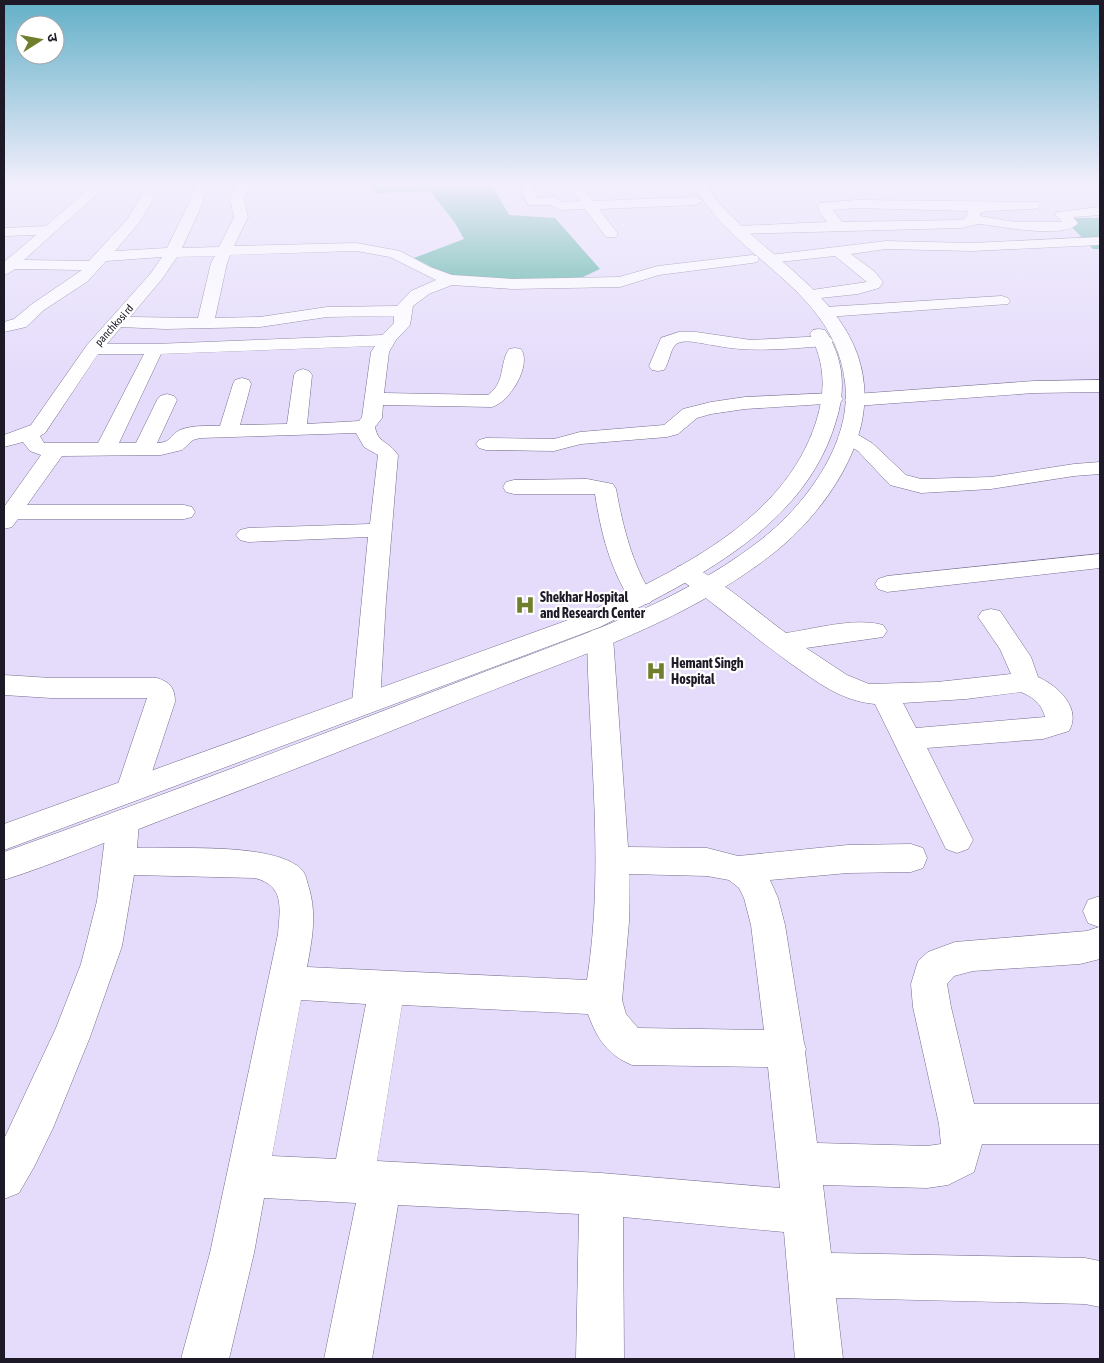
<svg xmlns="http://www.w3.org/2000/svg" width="1104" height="1363" font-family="'Asap Condensed','Noto Sans Devanagari',sans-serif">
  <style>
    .water { fill: #3da996 }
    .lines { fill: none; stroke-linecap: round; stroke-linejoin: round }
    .minor-casing { stroke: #766c8d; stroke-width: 1 }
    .highway-casing { stroke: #766c8d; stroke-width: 1 }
    .minor { fill: #fff; fill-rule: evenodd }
    .highway { fill: #fff; fill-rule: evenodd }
    .labels { text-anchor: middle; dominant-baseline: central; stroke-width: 4.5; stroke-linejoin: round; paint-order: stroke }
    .far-street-label { font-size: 11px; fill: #1d1926; stroke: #fff }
    .poi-label { font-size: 14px; font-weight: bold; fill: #1d1926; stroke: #fff; text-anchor: start }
  </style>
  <rect width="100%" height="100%" fill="#e5dcfb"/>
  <path class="water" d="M 372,185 L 492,185 L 509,215 L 555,218 L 600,269 L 583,277 L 510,283 L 449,276 L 414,258 L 464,239 L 455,223 L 430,191 L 377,193 Z
    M 1063,218 L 1100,218 L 1100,249 L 1093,249 Z"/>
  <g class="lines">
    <defs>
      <path id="minor" d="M 93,185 L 107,185 L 24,260 L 89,261 L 128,218 L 143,193 L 148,192 L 155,196 L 139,223 L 115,251 L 167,248 L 188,205 L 195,185 L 207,185 L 202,205 L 182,248 L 219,247 L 234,217 L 230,199 L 238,185 L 251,185 L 244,199 L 248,217 L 234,246 L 356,243 L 400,251 L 430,267 L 452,275 L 512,279 L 619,277 L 658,266 L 752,255 L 757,256 L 759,259 L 757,262 L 752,263 L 659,275 L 620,287 L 512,289 L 452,285 L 429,294 L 413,306 L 410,325 L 396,340 L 389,352 L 384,393 L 488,395 C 506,382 499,364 509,349 L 515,348 L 521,349 C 532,365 510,402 492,407 L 383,405 L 382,418 L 375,427 C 378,444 388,440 398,455 L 386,600 L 380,702 L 376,709 L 366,712 L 356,709 L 352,702 L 368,537 L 248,542 L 240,540 L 236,535 L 240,530 L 248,528 L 370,524 L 378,455 L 364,447 L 356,433 L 200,438 L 193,440 L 182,450 L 161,455 L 62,456 L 27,505 L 184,505 L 192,507 L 195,512 L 192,517 L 184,519 L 18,519 L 12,527 L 4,529 L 4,507 L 41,455 L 30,451 L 23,442 L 4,447 L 4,435 L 31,425 L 87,345 L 151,273 L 162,257 L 106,261 L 88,281 L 44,310 L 26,327 L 4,332 L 4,322 L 14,319 L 32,304 L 82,270 L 15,269 L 9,273 L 4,275 L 4,262 L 36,235 L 4,236 L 4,228 L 46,226 ZM 356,251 L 390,257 L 436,280 L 411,291 L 397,306 L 327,307 L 260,317 L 215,318 L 227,263 L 230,255 ZM 215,256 L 211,263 L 198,318 L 130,317 L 162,279 L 177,257 ZM 394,316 L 394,323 L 382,335 L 155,344 L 107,344 L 121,327 L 165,329 L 260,327 L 327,317 ZM 375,346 L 371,352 L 362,417 L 359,421 L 307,424 L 312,375 L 309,371 L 303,369 L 297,371 L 294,375 L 287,424 L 240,425 L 251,384 L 249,380 L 242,378 L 235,380 L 233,384 L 220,426 C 207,426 192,425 180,430 C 170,435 171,443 157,443 L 177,400 L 174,396 L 167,394 L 160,396 L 157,400 L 136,443 L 119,443 L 161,354 ZM 98,354 L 144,354 L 98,443 L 44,443 L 40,436 L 45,433 Z
        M 519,185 L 532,185 L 538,198 L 554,197 L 563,202 L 580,201 L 574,193 L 580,189 L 585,190 L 593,201 L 696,197 L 703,201 L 696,205 L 599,209 L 618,234 L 616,237 L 606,237 L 585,209 L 560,210 L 551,205 L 528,205 Z
        M 856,200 L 1038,202 L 1040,205 L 1038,208 L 1033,209 L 988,211 L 980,213 L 980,216 L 1015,222 L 1062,222 L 1055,215 L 1057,212 L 1100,207 L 1100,215 L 1073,217 L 1078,223 C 1065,240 999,226 980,224 C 974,224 967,227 961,228 L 738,234 L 731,230 L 738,226 L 827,222 L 820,213 L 818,206 L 820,203 ZM 856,208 L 968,211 L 966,218 L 961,220 L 842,222 L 833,210 Z
        M 1100,237 L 1100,245 L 972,251 L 886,249 L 851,254 L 875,272 L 883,282 L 879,288 L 858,294 L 811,299 L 805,297 L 803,294 L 805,291 L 867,282 L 835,256 L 770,263 L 765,262 L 763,259 L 765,256 L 770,255 L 886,241 L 972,243 Z
        M 1002,296 L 1008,298 L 1010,301 L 1008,304 L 826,317 L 820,316 L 818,312 L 820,308 L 826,307 Z
        M 679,332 L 696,332 L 751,340 L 824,336 L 830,337 L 833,341 L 830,345 L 824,346 C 786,349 750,353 712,345 C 703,344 687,339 678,343 C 671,345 669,364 664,370 L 658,371 L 652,370 L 649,366 L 661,338 Z
        M 1100,380 L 1100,392 L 1034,393 L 855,406 L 848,404 L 845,400 L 848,396 L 855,394 L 1034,381 Z
        M 833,393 L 840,395 L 843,399 L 840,403 L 745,409 L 711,414 L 697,418 L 678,434 L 667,437 L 581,444 L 554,451 L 486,450 L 479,448 L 476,444 L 479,440 L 486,438 L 554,439 L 580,432 L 664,425 L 683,409 L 711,402 L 745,397 Z
        M 848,431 L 855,433 L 872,443 L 906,475 L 921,479 L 991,477 L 1074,464 L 1100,462 L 1100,474 L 1074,476 L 991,489 L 921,493 L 890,485 L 858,451 L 841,441 L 838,437 L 841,433 Z
        M 587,479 L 613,484 L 616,489 C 623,527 632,564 653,597 L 650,603 L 641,605 L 632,603 C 610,569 601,533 595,494 L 514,494 L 506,492 L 503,487 L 506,482 L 514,480 Z
        M 1100,554 L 1100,568 L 887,592 L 878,589 L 875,584 L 878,579 L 887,576 Z
        M 686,565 C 711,571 762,616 786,633 C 814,629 855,617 883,625 L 887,631 L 883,637 L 806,648 L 847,675 L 869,684 L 937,682 L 1011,674 L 1000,649 L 978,617 L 982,611 L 991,609 L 1000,611 L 1031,657 L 1038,677 C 1058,686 1082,708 1069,731 L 1043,739 L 927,748 L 973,840 L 968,849 L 957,853 L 946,849 L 875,704 C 841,701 817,682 790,663 C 752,636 716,604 677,577 L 674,572 L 677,567 ZM 1021,692 C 1033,697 1042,704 1045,717 L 916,728 L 903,703 L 966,699 Z
        M 600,628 L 609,631 L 613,637 L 628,847 L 707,848 L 738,856 L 848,845 L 911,844 L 923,848 L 927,858 L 923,868 L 911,872 L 848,873 L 770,880 L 778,898 L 785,925 L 804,1043 L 806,1049 L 805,1052 L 817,1143 L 927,1146 L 941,1144 L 939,1124 L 913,1007 L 911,984 L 918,961 L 928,952 L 955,942 L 1087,931 L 1099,927 L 1088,923 L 1083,911 L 1088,900 L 1100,896 L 1100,959 L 1080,964 L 973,971 L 954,976 L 947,984 L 951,1007 L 974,1104 L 1100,1104 L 1100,1144 L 982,1144 L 974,1172 L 948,1185 L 927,1188 L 823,1185 L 831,1253 L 1085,1258 L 1100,1261 L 1100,1307 L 1085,1304 L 836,1298 L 843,1359 L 795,1359 L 784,1232 L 623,1217 L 624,1359 L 576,1359 L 579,1214 L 398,1205 L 372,1359 L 324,1359 L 356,1203 L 264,1198 L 254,1253 L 229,1359 L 181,1359 L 210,1253 L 278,934 C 280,908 285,886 255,878 L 134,875 L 122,946 L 90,1037 L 53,1128 L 34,1167 L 19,1193 L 4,1199 L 4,1139 L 56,1028 L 81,964 L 97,901 L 107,822 L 112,813 L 123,809 L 134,813 L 139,822 L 137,848 C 174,849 277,842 302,870 C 306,874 307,882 309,888 C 317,915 312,940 307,967 L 587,980 C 605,866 589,752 587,637 L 591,631 ZM 629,874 L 707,876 L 729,880 L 739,888 L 744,898 L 751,925 L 764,1030 L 638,1028 L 626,1014 L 622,1000 L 629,922 ZM 301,1000 L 366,1004 L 336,1159 L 272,1156 ZM 402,1005 L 588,1014 C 597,1039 608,1055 632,1065 L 768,1067 L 780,1188 L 601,1173 L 377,1161 Z
        M 4,675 L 51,678 L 157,678 C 170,682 175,688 175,702 L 146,790 L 142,798 L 131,802 L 120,798 L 116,790 L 147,698 L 51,698 L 4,695 Z"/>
      <path id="highway" d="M 694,185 L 707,185 C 716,202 731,216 745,229 C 793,273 858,314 864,385 C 870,448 822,514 775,552 C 682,626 562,661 453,706 C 357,745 260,783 162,820 C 110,840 57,863 4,880 L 4,852 C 159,797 313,738 466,679 C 566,640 672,608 758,542 C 804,507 853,443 845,382 C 834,288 734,260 694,185 Z
        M 819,329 L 825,330 C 844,358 846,390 836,421 C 805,528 692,581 600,627 L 4,850 L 4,824 L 582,615 C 671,573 784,523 816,422 C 826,391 825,363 810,334 L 813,330 Z"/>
    </defs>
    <use href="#minor" class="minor-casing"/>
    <use href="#highway" class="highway-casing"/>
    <use href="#minor" class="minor"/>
    <use href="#highway" class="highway"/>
  </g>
  <linearGradient id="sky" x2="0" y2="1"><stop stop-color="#63b0c7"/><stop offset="0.49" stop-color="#f3effd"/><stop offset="1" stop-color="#f3effd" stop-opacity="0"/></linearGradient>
  <rect width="1104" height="376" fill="url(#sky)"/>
  <defs>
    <symbol id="hospital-bare" viewBox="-9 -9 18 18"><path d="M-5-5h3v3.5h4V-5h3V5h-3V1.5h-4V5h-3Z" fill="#6f7f2d" stroke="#fff" stroke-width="2.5" paint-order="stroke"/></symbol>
  </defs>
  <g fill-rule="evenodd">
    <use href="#hospital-bare" x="511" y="591" width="28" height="28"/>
    <use href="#hospital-bare" x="642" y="657" width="28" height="28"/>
  </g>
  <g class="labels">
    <g class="far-street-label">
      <text transform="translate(114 325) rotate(-48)">panchkosi rd</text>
    </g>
    <g class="poi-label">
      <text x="540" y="597">Shekhar Hospital<tspan x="540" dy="16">and Research Center</tspan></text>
      <text x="671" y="663">Hemant Singh<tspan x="671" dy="16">Hospital</tspan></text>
    </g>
  </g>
  <rect width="1104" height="1363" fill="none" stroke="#1d1926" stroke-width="10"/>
  <g transform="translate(40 40) rotate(79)"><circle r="24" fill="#ffffff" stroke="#a5a3a8"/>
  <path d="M0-4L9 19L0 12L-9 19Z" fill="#6f7f2d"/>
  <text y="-8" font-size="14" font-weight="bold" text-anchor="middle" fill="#1d1926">उ</text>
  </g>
</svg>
